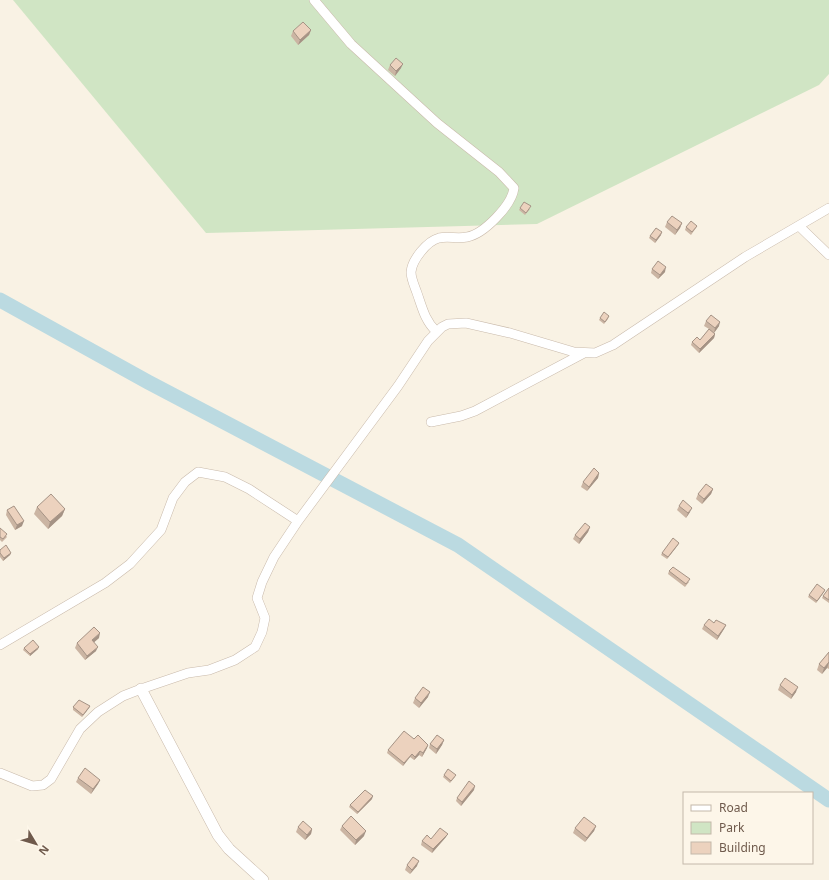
<svg xmlns="http://www.w3.org/2000/svg" width="829" height="880" font-family="'Noto Sans',sans-serif">
  <style>
    .green { fill: #d0e5c4 }
    .lines { fill: none; stroke-linecap: round; stroke-linejoin: round }
    .river { stroke: #bbdae1; stroke-width: 15 }
    .minor-casing { stroke: #c9baab; stroke-width: 10 }
    .tertiary-casing { stroke: #c9baab; stroke-width: 12 }
    .minor { stroke: #fff; stroke-width: 9 }
    .tertiary { stroke: #fff; stroke-width: 11 }
    .wall { fill: #cbb5a3 }
    .shaded-wall { fill: #a59385 }
    .building { fill: #ecd2be; stroke: #a59385 }
  </style>
  <rect width="100%" height="100%" fill="#f9f2e4"/>
  <path class="green" d="M 13,0 L 829,0 L 829,74 L 819,85 L 537,224 L 206,233 Z"/>
  <g class="lines">
    <path class="river" d="M 0,300 L 148,382 L 458,545 L 829,800"/>
    <defs>
      <path id="minor" d="M 314,0 L 351,44 L 437,123 L 499,172 L 514,188 C 512,205 484,234 467,237 C 458,239 448,236 439,238 C 427,241 412,260 411,272 C 411,279 415,287 417,293 C 422,307 425,321 436,331
        M 800,227 L 829,255
        M 431,422 L 461,416 L 475,411 L 584,353
        M 0,645 L 105,583 L 130,564 L 161,530 L 173,498 L 185,482 L 198,472 L 225,477 L 249,489 L 298,521 L 398,386 L 428,341 L 442,327 L 448,324 L 466,323 L 510,333 L 574,352 L 595,353 L 613,345 L 745,257 L 829,208
        M 0,773 L 32,786 L 43,785 L 51,779 L 80,729 L 98,712 L 123,696 L 141,689 L 188,673 L 209,670 L 235,660 L 255,647 L 262,632 L 265,618 L 257,598 L 262,582 L 274,557 L 298,521"/>
      <path id="tertiary" d="M 141,689 L 218,835 L 229,849 L 263,880"/>
    </defs>
    <use href="#minor" class="minor-casing"/>
    <use href="#tertiary" class="tertiary-casing"/>
    <use href="#minor" class="minor"/>
    <use href="#tertiary" class="tertiary"/>
  </g>
  <path class="wall" d="M 311,30 L 309,35 L 298,45 L 291,36 L 293,31 Z
    M 390,65 L 401,68 L 395,76 L 388,70 Z
    M 520,208 L 530,209 L 525,215 L 519,210 Z
    M 667,222 L 682,223 L 680,228 L 675,235 L 665,227 Z
    M 697,226 L 696,228 L 691,235 L 685,230 L 686,227 Z
    M 661,235 L 655,243 L 649,238 L 650,236 Z
    M 652,269 L 665,272 L 658,279 L 651,273 Z
    M 609,316 L 608,319 L 604,324 L 599,320 L 600,318 Z
    M 706,321 L 719,326 L 714,333 L 715,334 L 714,338 L 699,353 L 691,345 L 692,342 L 700,340 L 709,329 L 704,326 Z
    M 599,473 L 598,478 L 587,491 L 581,487 L 583,482 Z
    M 713,489 L 711,494 L 702,504 L 696,499 L 698,494 Z
    M 679,506 L 690,512 L 686,518 L 677,510 Z
    M 37,507 L 65,509 L 62,516 L 48,529 L 34,514 Z
    M 7,510 L 22,526 L 15,530 L 6,515 Z
    M 590,527 L 588,532 L 579,544 L 573,539 L 575,535 Z
    M 0,528 L 7,537 L 2,542 L 0,540 Z
    M 678,545 L 667,559 L 661,555 L 662,553 Z
    M 0,550 L 11,553 L 10,555 L 3,561 L 0,557 Z
    M 669,571 L 689,582 L 685,587 L 668,574 Z
    M 829,588 L 829,603 L 822,598 L 823,596 Z
    M 825,590 L 824,592 L 816,603 L 808,597 L 809,595 Z
    M 714,623 L 726,625 L 724,629 L 717,640 L 702,629 L 704,625 Z
    M 99,638 L 94,642 L 96,651 L 85,660 L 75,648 L 77,643 Z
    M 24,648 L 38,649 L 30,656 L 23,650 Z
    M 829,652 L 829,669 L 827,668 L 822,674 L 817,670 L 819,664 Z
    M 780,685 L 796,692 L 791,699 L 778,690 Z
    M 428,697 L 419,708 L 413,703 L 415,698 Z
    M 90,706 L 89,708 L 82,717 L 73,710 L 73,707 Z
    M 414,739 L 428,745 L 427,748 L 422,757 L 419,755 L 414,760 L 410,757 L 403,766 L 387,753 L 388,750 Z
    M 444,740 L 442,745 L 436,754 L 429,748 L 430,744 Z
    M 444,775 L 455,777 L 450,783 L 443,777 Z
    M 78,778 L 100,780 L 98,784 L 91,794 L 76,782 Z
    M 474,790 L 461,806 L 456,801 L 457,798 Z
    M 372,799 L 357,814 L 349,807 L 350,805 Z
    M 342,826 L 364,836 L 355,845 L 340,830 Z
    M 596,826 L 594,831 L 585,842 L 573,833 L 575,828 Z
    M 298,827 L 312,829 L 311,834 L 305,840 L 296,832 Z
    M 446,837 L 432,853 L 421,845 L 422,841 L 431,839 Z
    M 407,865 L 417,866 L 410,874 L 405,870 Z"/>
  <path class="shaded-wall" d="M 311,30 L 309,35 L 298,45 L 300,40 Z
    M 403,64 L 401,68 L 395,76 L 396,71 Z
    M 682,223 L 680,228 L 675,235 L 677,230 Z
    M 662,232 L 661,235 L 655,243 L 656,240 Z
    M 666,267 L 665,272 L 658,279 L 660,275 Z
    M 720,322 L 719,326 L 714,333 L 715,328 Z
    M 715,334 L 714,338 L 699,353 L 700,349 Z
    M 599,473 L 598,478 L 587,491 L 589,487 Z
    M 713,489 L 711,494 L 702,504 L 704,499 Z
    M 692,508 L 690,512 L 686,518 L 688,513 Z
    M 65,509 L 62,516 L 48,529 L 50,522 Z
    M 24,521 L 22,526 L 15,530 L 17,525 Z
    M 590,527 L 588,532 L 579,544 L 580,539 Z
    M 679,543 L 678,545 L 667,559 L 668,557 Z
    M 11,553 L 10,555 L 3,561 L 4,558 Z
    M 825,590 L 824,592 L 816,603 L 817,601 Z
    M 726,625 L 724,629 L 717,640 L 718,636 Z
    M 100,633 L 99,638 L 91,645 L 92,640 Z
    M 39,647 L 38,649 L 30,656 L 30,654 Z
    M 98,647 L 96,651 L 85,660 L 87,656 Z
    M 829,662 L 827,668 L 822,674 L 824,668 Z
    M 798,687 L 796,692 L 791,699 L 792,695 Z
    M 430,692 L 428,697 L 419,708 L 421,703 Z
    M 90,706 L 89,708 L 82,717 L 83,715 Z
    M 444,740 L 442,745 L 436,754 L 437,749 Z
    M 428,745 L 427,748 L 422,757 L 423,753 Z
    M 420,751 L 419,755 L 414,760 L 415,757 Z
    M 412,754 L 410,757 L 403,766 L 404,763 Z
    M 100,780 L 98,784 L 91,794 L 93,789 Z
    M 475,786 L 474,790 L 461,806 L 462,802 Z
    M 373,796 L 372,799 L 357,814 L 358,812 Z
    M 596,826 L 594,831 L 585,842 L 587,838 Z
    M 312,829 L 311,834 L 305,840 L 307,835 Z
    M 366,831 L 364,836 L 355,845 L 356,840 Z
    M 448,834 L 446,837 L 432,853 L 433,849 Z
    M 419,861 L 417,866 L 410,874 L 412,870 Z"/>
  <path class="building" d="M 303,22 L 311,30 L 300,40 L 293,31 Z
    M 396,58 L 403,64 L 396,71 L 390,65 Z
    M 524,202 L 531,206 L 526,213 L 520,208 Z
    M 672,216 L 682,223 L 677,230 L 667,222 Z
    M 691,221 L 697,226 L 692,232 L 686,227 Z
    M 656,228 L 662,232 L 656,240 L 650,236 Z
    M 658,261 L 666,267 L 660,275 L 652,269 Z
    M 604,312 L 609,316 L 605,322 L 600,318 Z
    M 711,315 L 720,322 L 715,328 L 706,321 Z
    M 709,329 L 715,334 L 700,349 L 692,342 L 697,337 L 700,340 Z
    M 594,468 L 599,473 L 589,487 L 583,482 Z
    M 706,484 L 713,489 L 704,499 L 698,494 Z
    M 51,494 L 65,509 L 50,522 L 37,507 Z
    M 683,500 L 692,508 L 688,513 L 679,506 Z
    M 14,506 L 24,521 L 17,525 L 7,510 Z
    M 585,523 L 590,527 L 580,539 L 575,535 Z
    M 0,528 L 7,534 L 3,539 L 0,537 Z
    M 673,538 L 679,543 L 668,557 L 662,553 Z
    M 6,545 L 11,553 L 4,558 L 0,553 L 0,550 Z
    M 673,567 L 690,579 L 686,584 L 669,571 Z
    M 817,584 L 825,590 L 817,601 L 809,595 Z
    M 829,588 L 829,600 L 823,596 Z
    M 709,619 L 714,623 L 716,620 L 726,625 L 718,636 L 704,625 Z
    M 94,627 L 100,633 L 92,640 L 98,647 L 87,656 L 77,643 Z
    M 33,640 L 39,647 L 30,654 L 24,648 Z
    M 829,652 L 829,662 L 824,668 L 819,664 Z
    M 785,678 L 798,687 L 792,695 L 780,685 Z
    M 423,687 L 430,692 L 421,703 L 415,698 Z
    M 79,700 L 90,706 L 83,715 L 73,707 Z
    M 404,731 L 414,739 L 418,735 L 428,745 L 423,753 L 420,751 L 415,757 L 412,754 L 404,763 L 388,750 Z
    M 437,735 L 444,740 L 437,749 L 430,744 Z
    M 85,768 L 100,780 L 93,789 L 78,778 Z
    M 448,769 L 456,775 L 451,781 L 444,775 Z
    M 469,781 L 475,786 L 462,802 L 457,798 Z
    M 365,790 L 373,796 L 358,812 L 350,805 Z
    M 351,816 L 366,831 L 356,840 L 342,826 Z
    M 584,817 L 596,826 L 587,838 L 575,828 Z
    M 303,821 L 312,829 L 307,835 L 298,827 Z
    M 440,828 L 448,834 L 433,849 L 422,841 L 427,835 L 431,839 Z
    M 413,857 L 419,861 L 412,870 L 407,865 Z"/>
  <rect x="683" y="792" width="130" height="72" fill="#fdf6e9" stroke="#c4b8aa"/>
  <rect x="691" y="805" width="20" height="6" fill="#ffffff" stroke="#c4b8aa"/>
  <text x="719" y="812" font-size="12" fill="#6f5a4c">Road</text>
  <rect x="691" y="822" width="20" height="12" fill="#d0e5c4" stroke="#c4b8aa"/>
  <text x="719" y="832" font-size="12" fill="#6f5a4c">Park</text>
  <rect x="691" y="842" width="20" height="12" fill="#ecd2be" stroke="#c4b8aa"/>
  <text x="719" y="852" font-size="12" fill="#6f5a4c">Building</text>
  <g transform="translate(36 844) rotate(128)" stroke="#fdf6e9" stroke-width="3" paint-order="stroke">
  <path d="M0-3L7 15L0 10L-7 15Z" fill="#6f5a4c"/>
  <text y="-6" font-size="11" font-weight="bold" text-anchor="middle" fill="#6f5a4c">N</text>
  </g>
</svg>
